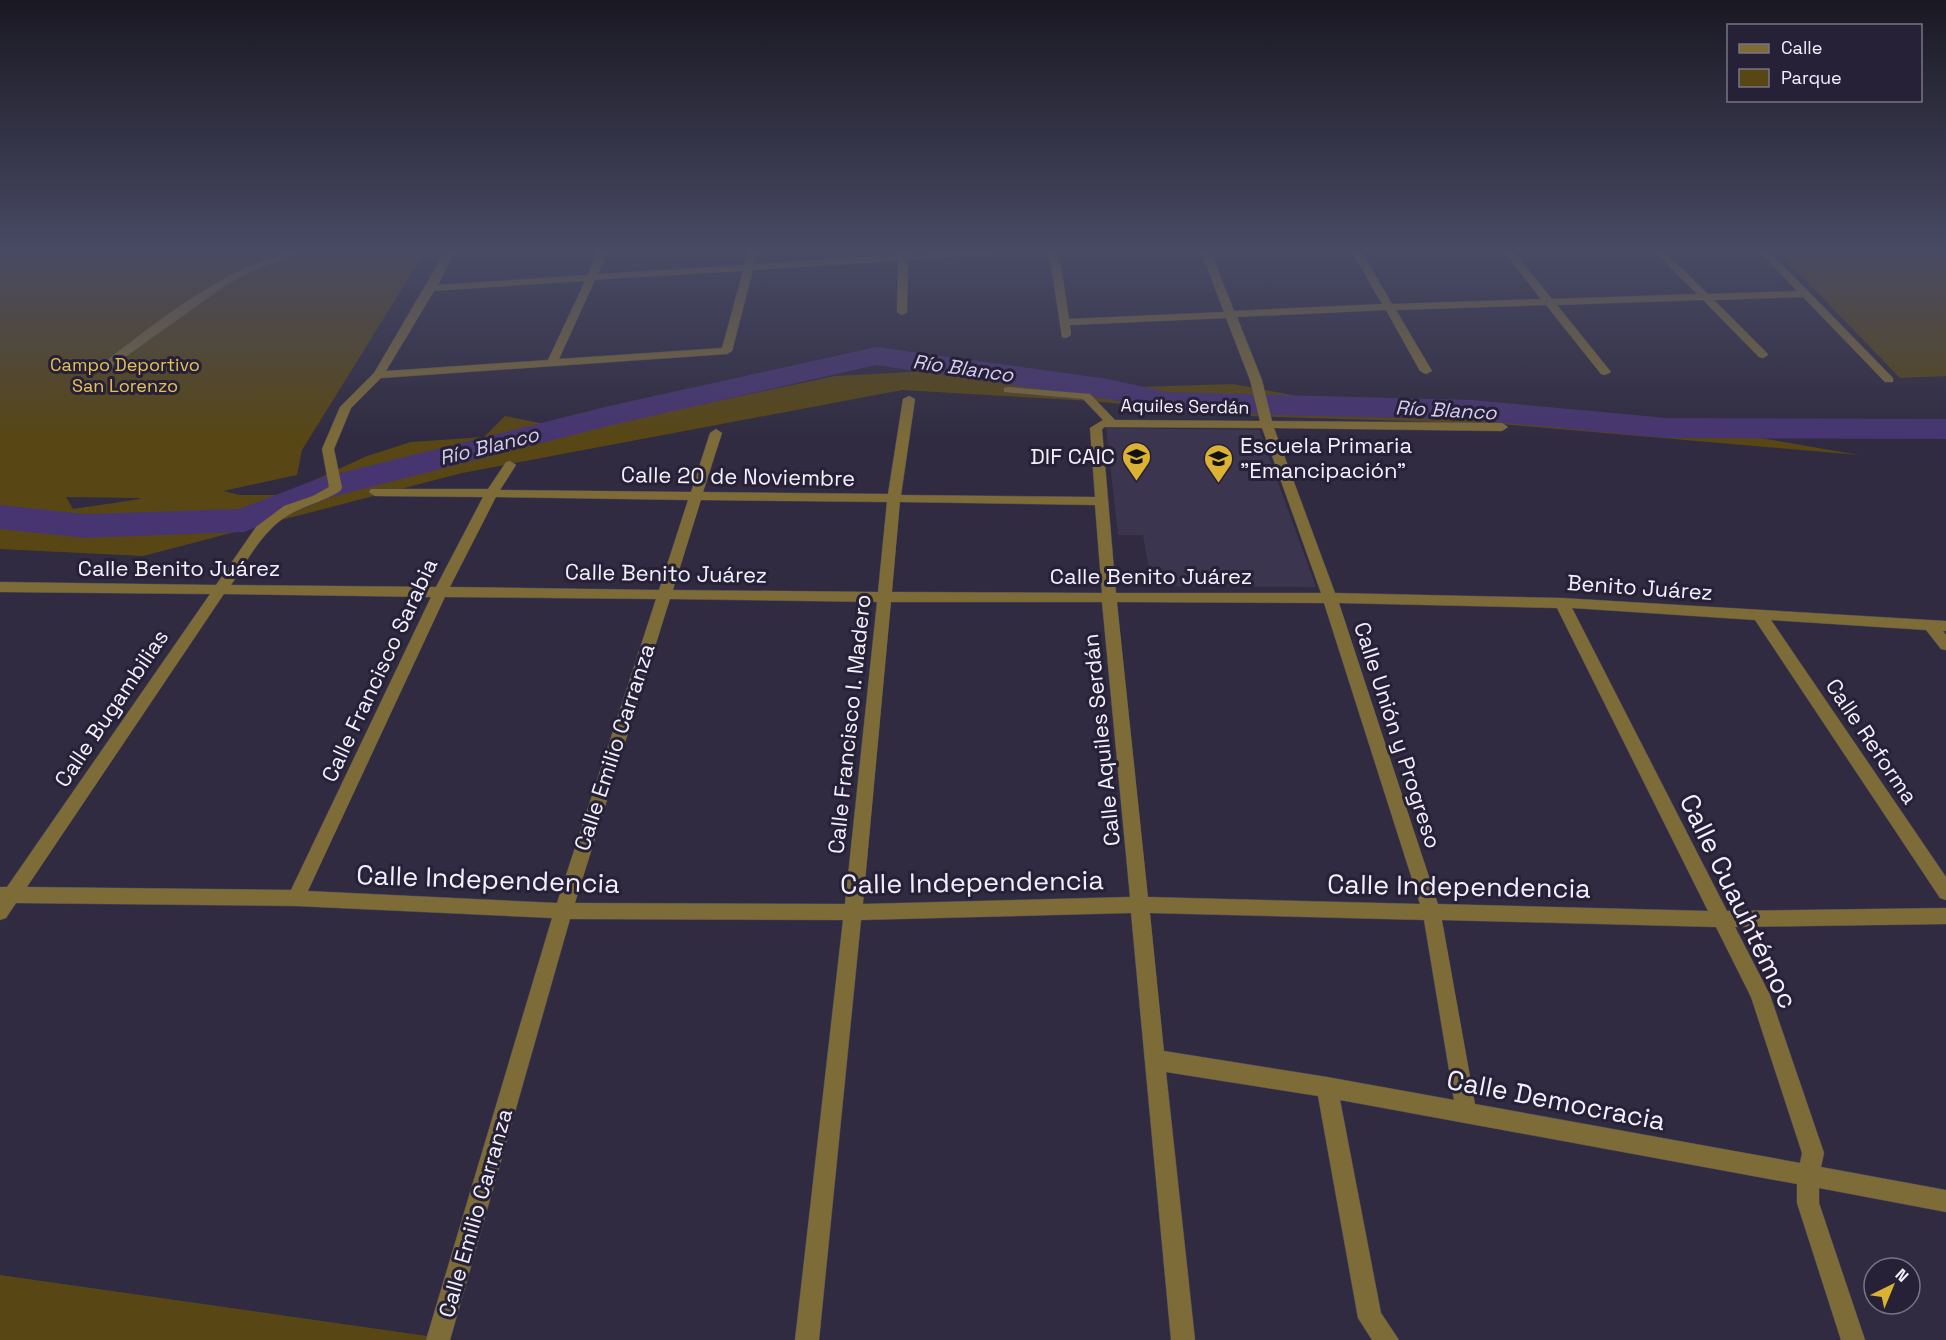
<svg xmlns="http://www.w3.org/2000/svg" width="1946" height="1340" font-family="'Space Grotesk',sans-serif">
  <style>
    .built { fill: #3c3550 }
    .green { fill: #584714; fill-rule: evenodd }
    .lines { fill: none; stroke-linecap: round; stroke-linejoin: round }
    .river { fill: #473571; fill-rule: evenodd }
    .minor-casing { stroke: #4b475b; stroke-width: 1 }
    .minor { fill: #7d6b38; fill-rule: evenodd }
    .labels { text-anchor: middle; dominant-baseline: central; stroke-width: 6; stroke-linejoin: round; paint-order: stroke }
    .far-park-label { font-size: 18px; fill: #e6c157; stroke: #262136 }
    .far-street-label { font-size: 18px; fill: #f2f0fe; stroke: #262136 }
    .far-water-label { font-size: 20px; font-style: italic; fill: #d5cdf3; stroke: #262136 }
    .poi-label { font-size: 22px; fill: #f2f0fe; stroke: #262136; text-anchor: start }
    .street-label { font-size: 22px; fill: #f2f0fe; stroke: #262136 }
    .near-street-label { font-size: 27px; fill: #f2f0fe; stroke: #262136 }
  </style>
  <rect width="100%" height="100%" fill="#302b40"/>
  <path class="built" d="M 1106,428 L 1259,430 L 1316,587 L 1152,586 L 1143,535 L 1118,535 Z"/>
  <path class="green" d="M 0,252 L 425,252 L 302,450 L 297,475 L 223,491 L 240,495 L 282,495 L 367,456 L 411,442 L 484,437 L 505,416 L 564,428 L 722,400 L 835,376 L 969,369 L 1105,388 L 1233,384 L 1324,401 L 1571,411 L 1726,432 L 1859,455 L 1500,424 L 1248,416 L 1091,401 L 902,390 L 462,473 L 143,556 L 0,549 ZM 66,497 L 139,498 L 140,499 L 73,509 Z
    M 1778,252 L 1946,252 L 1946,376 L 1900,378 Z
    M 0,1275 L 427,1336 L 426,1340 L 0,1340 Z"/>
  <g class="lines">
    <path class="river" d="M 876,347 L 1108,379 L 1167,392 L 1472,400 L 1667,418 L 1946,419 L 1946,439 L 1667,438 L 1472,420 L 1167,412 L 1108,399 L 876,365 L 612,425 L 359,490 L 332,497 L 244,532 L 85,538 L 0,529 L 0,505 L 85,514 L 239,509 L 320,478 L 609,406 Z"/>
    <defs>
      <path id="minor" d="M 287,252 L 302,252 L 250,272 L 226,285 L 114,365 L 106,365 L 105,363 C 115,352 129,344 141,334 C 187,300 232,268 287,252 Z
        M 445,252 L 455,252 L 438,285 L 588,275 L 598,252 L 608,252 L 598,274 L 745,265 L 748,252 L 758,252 L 755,264 L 898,255 L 898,252 L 908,252 L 908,255 L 999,252 L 994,255 L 908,260 L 907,312 L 902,315 L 897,312 L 898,261 L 753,270 L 732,351 L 727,354 L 381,378 L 351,408 L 334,449 L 342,488 L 340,491 C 324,501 310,504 294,512 C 264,527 249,558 231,585 L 436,587 L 483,497 L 375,496 L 369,492 L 371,489 L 488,489 L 506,462 L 510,461 L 516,465 L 500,490 L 691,492 L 710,433 L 716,429 L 722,433 L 703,492 L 888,494 L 903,399 L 909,396 L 915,399 L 901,495 L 1095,497 L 1090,428 L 1103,420 L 1083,399 L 1004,392 L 1004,388 L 1008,387 L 1090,394 L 1115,420 L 1260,421 L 1250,380 L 1226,318 L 1070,325 L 1071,335 L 1066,338 L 1062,337 L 1049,252 L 1059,252 L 1069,319 L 1224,312 L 1201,252 L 1211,252 L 1234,311 L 1382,304 L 1352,252 L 1362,252 L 1392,304 L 1541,299 L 1504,252 L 1514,252 L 1552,299 L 1697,294 L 1655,252 L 1665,252 L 1708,294 L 1797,291 L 1760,252 L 1770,252 L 1893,378 L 1893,382 L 1885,382 L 1803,297 L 1714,300 L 1767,353 L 1768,355 L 1763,358 L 1759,357 L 1703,300 L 1557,305 L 1611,372 L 1605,375 L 1601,374 L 1546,305 L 1396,310 L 1432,371 L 1426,374 L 1420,371 L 1386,310 L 1237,317 L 1262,380 L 1272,421 L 1502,423 L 1508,427 L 1502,431 L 1274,428 L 1335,593 L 1562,598 L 1946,621 L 1946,631 L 1943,631 L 1946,635 L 1946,650 L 1941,649 L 1926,630 L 1771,620 L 1946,877 L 1946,900 L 1940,898 L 1755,620 L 1572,608 L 1727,911 L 1946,908 L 1946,924 L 1735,927 L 1770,995 L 1824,1153 L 1821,1167 L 1946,1190 L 1946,1212 L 1819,1188 L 1819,1203 L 1865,1340 L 1841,1340 L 1797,1203 L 1797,1184 L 1340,1100 L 1381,1313 L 1399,1340 L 1372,1340 L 1358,1318 L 1318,1096 L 1166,1072 L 1195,1340 L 1171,1340 L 1131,913 L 861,920 L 819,1340 L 795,1340 L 843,920 L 570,919 L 450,1340 L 426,1340 L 552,918 L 296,906 L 16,903 L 6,918 L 0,920 L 0,887 L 7,887 L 210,594 L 0,592 L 0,582 L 216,585 L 256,527 L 284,506 L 313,496 L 329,487 L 322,449 L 340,407 L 374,373 ZM 743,271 L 722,348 L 559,359 L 595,280 ZM 585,281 L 548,360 L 386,371 L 434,291 ZM 1105,427 L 1262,428 L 1321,593 L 1116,593 L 1102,429 ZM 496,497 L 688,500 L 659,590 L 450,587 ZM 701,500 L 887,502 L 878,592 L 673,590 ZM 900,502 L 1095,505 L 1102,593 L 892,592 ZM 224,594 L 431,597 L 291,890 L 27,887 ZM 445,597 L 656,599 L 557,903 L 308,891 ZM 670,599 L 877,602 L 845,904 L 575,903 ZM 891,602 L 1102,602 L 1130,897 L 863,904 ZM 1117,602 L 1324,603 L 1420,904 L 1148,897 ZM 1339,603 L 1557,608 L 1708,911 L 1438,904 ZM 1150,913 L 1424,920 L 1454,1100 L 1327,1077 L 1164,1051 ZM 1442,920 L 1716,927 L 1751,997 L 1802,1153 L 1800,1163 L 1475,1104 Z"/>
    </defs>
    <use href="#minor" class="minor-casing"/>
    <use href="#minor" class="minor"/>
  </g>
  <linearGradient id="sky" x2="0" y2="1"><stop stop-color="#1a1823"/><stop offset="0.57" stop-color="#484a64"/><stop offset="1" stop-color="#484a64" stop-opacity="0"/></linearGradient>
  <rect width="1946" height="440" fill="url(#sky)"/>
  <defs>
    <symbol id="school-pin" viewBox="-11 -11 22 30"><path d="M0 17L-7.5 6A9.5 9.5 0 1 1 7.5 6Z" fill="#dbb233" stroke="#262136"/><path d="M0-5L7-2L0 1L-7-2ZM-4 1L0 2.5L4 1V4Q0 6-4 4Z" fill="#111"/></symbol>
  </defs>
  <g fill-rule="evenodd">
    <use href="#school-pin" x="1120" y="440" width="33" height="45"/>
    <use href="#school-pin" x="1202" y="442" width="33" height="45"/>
  </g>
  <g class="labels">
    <g class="far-park-label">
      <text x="125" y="364">Campo Deportivo<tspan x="125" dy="21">San Lorenzo</tspan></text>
    </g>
    <g class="far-street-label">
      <text transform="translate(1185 406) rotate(1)">Aquiles Serdán</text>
    </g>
    <g class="far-water-label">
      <text transform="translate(963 368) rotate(8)">Río Blanco</text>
      <text transform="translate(1446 410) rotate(3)">Río Blanco</text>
      <text transform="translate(489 446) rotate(-14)">Río Blanco</text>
    </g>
    <g class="poi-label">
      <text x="1240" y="445">Escuela Primaria<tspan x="1240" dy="25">"Emancipación"</tspan></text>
      <text x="1115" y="456" text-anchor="end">DIF CAIC</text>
    </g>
    <g class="street-label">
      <text transform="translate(738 476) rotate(1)">Calle 20 de Noviembre</text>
      <text x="179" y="568">Calle Benito Juárez</text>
      <text transform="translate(666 573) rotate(1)">Calle Benito Juárez</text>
      <text x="1151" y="576">Calle Benito Juárez</text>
      <text transform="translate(1640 587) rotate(4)">Benito Juárez</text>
      <text transform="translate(379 670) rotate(-65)">Calle Francisco Sarabia</text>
      <text transform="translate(111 708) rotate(-56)">Calle Bugambilias</text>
      <text transform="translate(849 724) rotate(-84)">Calle Francisco I. Madero</text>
      <text transform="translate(1398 735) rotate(72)">Calle Unión y Progreso</text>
      <text transform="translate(1101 740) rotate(-96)">Calle Aquiles Serdán</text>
      <text transform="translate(1872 741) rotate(56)">Calle Reforma</text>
      <text transform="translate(614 747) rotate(-72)">Calle Emilio Carranza</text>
      <text transform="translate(475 1213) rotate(-74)">Calle Emilio Carranza</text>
    </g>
    <g class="near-street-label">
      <text transform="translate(488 879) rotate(2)">Calle Independencia</text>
      <text transform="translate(972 882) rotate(-1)">Calle Independencia</text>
      <text transform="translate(1459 886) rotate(1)">Calle Independencia</text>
      <text transform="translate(1739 901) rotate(64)">Calle Cuauhtémoc</text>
      <text transform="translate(1556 1100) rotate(11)">Calle Democracia</text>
    </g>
  </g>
  <rect x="1727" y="24" width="195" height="78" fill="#262136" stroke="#787486" stroke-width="1.5"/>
  <rect x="1739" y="44" width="30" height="9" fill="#7d6b38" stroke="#787486" stroke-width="1.5"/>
  <text x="1781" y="54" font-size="18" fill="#f2f0fe">Calle</text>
  <rect x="1739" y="69" width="30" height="18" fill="#584714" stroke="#787486" stroke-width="1.5"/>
  <text x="1781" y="84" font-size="18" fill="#f2f0fe">Parque</text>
  <g transform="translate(1892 1286) rotate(43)"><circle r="28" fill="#262136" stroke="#787486" stroke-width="1.5"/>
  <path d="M0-4.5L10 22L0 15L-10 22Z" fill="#dbb233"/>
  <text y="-9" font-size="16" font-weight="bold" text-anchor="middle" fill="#f2f0fe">N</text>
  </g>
</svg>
